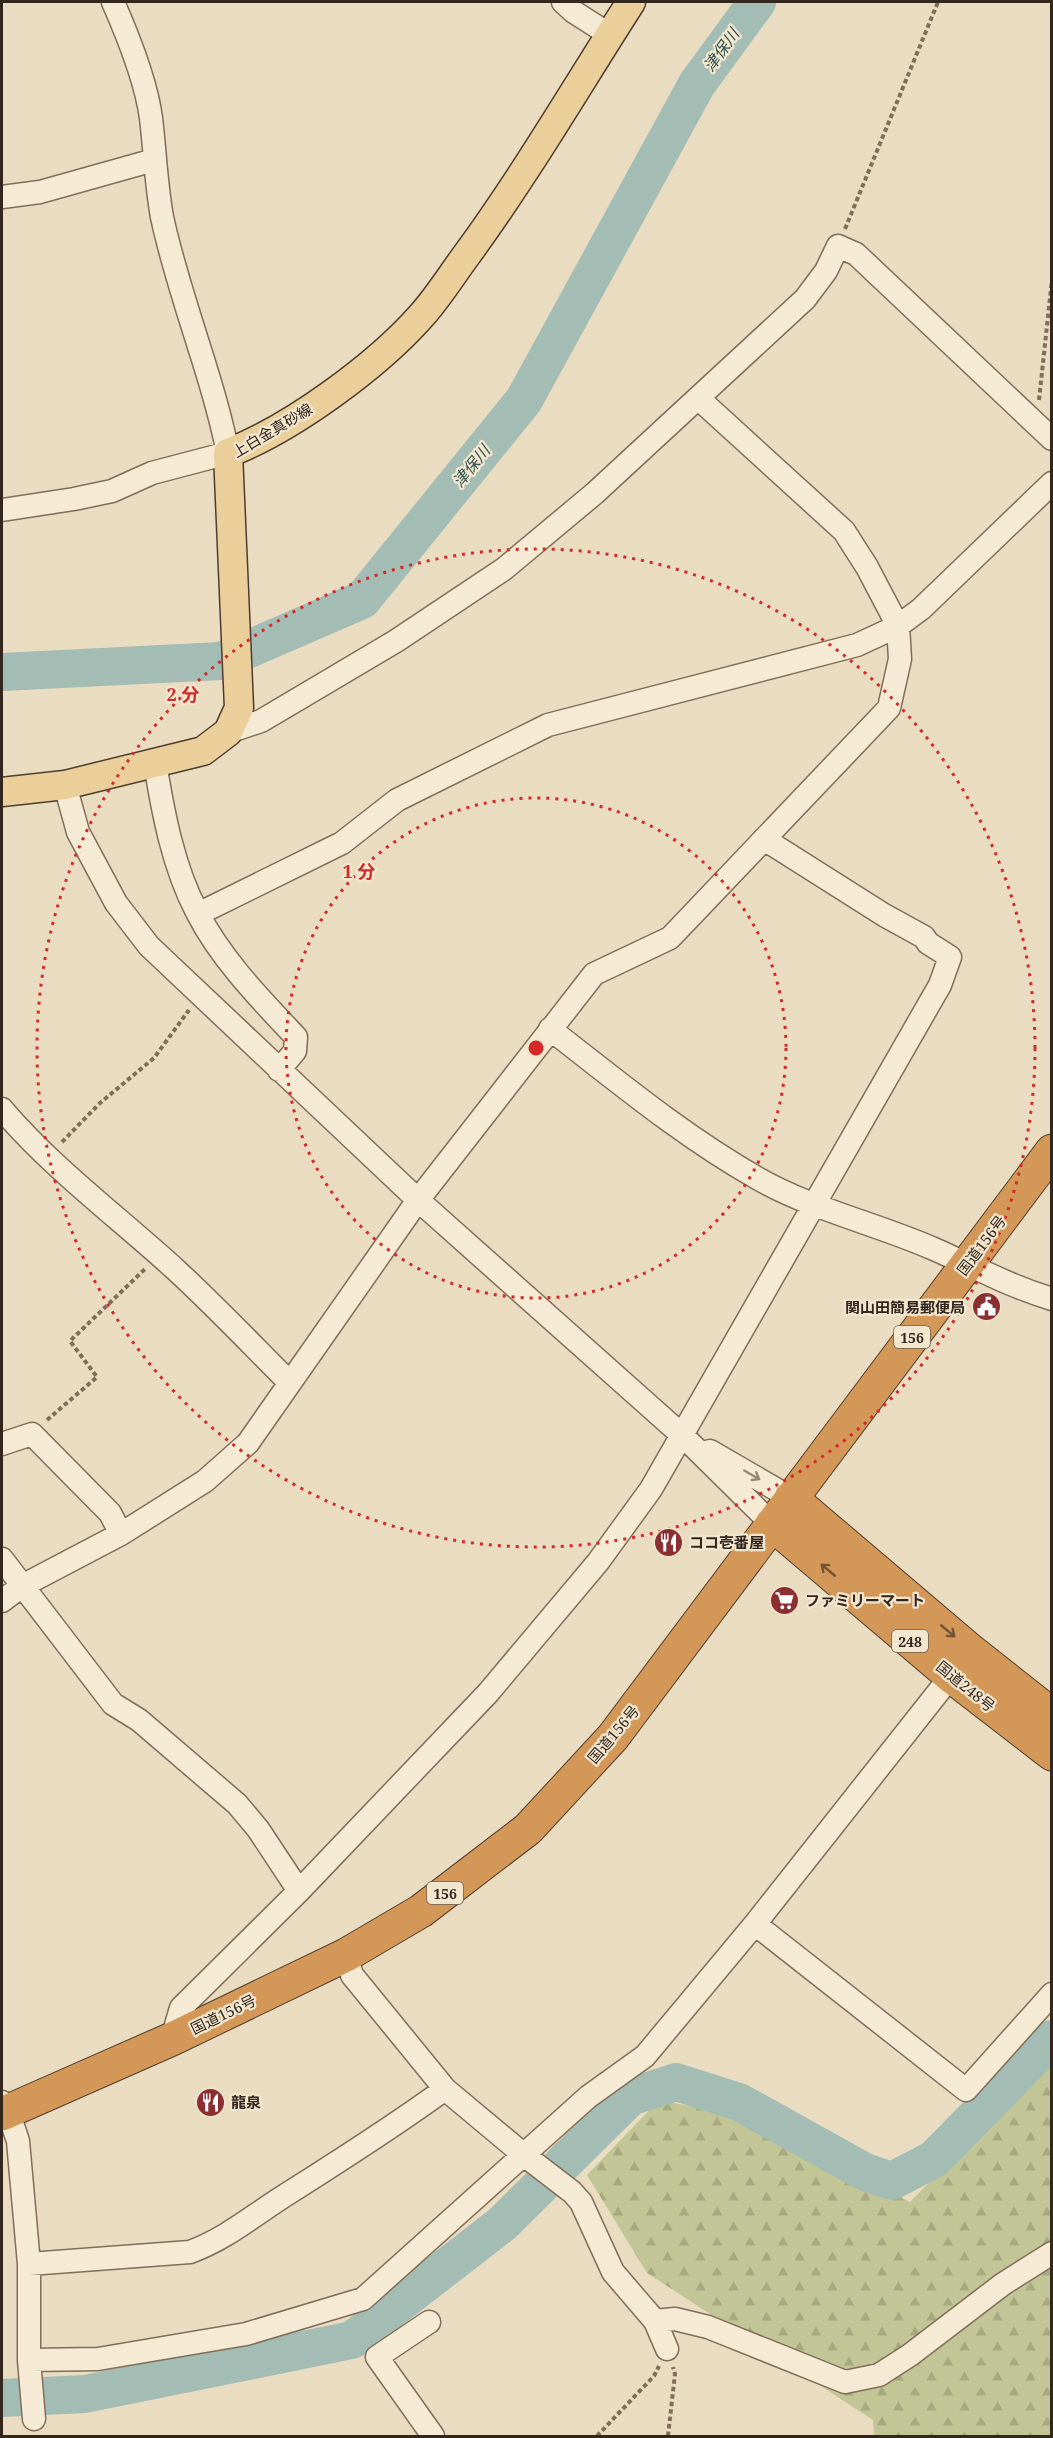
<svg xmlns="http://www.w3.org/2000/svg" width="1053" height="2438" font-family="'Noto Serif','Noto Sans JP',serif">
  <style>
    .forest { fill: url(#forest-firs) }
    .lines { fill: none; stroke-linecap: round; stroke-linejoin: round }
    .river { stroke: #a3bcb4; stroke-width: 38 }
    .minor-casing { stroke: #816d5a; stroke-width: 25 }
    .major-casing { stroke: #4f3c2e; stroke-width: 31 }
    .highway-casing { stroke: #4f3c2e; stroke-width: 35 }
    .path { stroke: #816d5a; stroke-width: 4; stroke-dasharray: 4.5 3; stroke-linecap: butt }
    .minor { stroke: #f5ead3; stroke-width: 22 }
    .major { stroke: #eacf9b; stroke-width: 28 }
    .highway { stroke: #d39857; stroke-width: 33 }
    .oneway { stroke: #948878 }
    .oneway2 { stroke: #725434 }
    .ring { fill: none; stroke: #d62828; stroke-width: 3; stroke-dasharray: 3 6 }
    .labels { text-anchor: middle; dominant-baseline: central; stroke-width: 4.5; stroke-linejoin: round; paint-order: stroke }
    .shield { fill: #f2e6cf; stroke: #6c6052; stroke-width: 1.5 }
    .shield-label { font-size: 14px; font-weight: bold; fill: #32261d }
    .street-label { font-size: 15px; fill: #32261d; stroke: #f2e6cf }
    .poi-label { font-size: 15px; font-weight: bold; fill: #32261d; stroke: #f2e6cf; text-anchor: start }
    .water-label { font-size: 16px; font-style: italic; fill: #2d514d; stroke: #f2e6cf }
    .centre { fill: #d62828; stroke: #f2e6cf; stroke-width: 3 }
    .ring-label { font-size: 18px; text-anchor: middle; font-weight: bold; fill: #d62828; stroke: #f2e6cf; stroke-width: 4.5; stroke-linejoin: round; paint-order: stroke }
  </style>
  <defs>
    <pattern id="forest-firs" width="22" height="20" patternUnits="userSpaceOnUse" patternTransform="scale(1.5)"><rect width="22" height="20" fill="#c2c696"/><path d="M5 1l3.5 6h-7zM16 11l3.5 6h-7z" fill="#a7aa81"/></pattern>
  </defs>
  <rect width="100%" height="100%" fill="#e9dcc1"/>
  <path class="forest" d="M 1051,2058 L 1051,2436 L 874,2436 L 873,2420 L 647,2273 L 587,2175 L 659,2100 L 749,2118 L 910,2202 Z"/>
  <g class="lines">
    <path class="river" d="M 2,672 L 221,661 L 362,600 L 524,400 L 697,84 L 757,2
      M 2,2398 L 85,2394 L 352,2340 L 502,2224 L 630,2097 L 676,2082 L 739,2102 L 865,2172 L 892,2181 L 934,2159 L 1052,2039"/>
    <defs>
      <path id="minor" d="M 563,2 L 574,12 L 610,35
        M 2,197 L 40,192 L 154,160
        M 2,510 L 74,499 L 112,491 L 152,473 L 228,453 C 212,373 179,297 162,217 C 156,184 155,151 151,118 C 146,80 128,36 113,2
        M 228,732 L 261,721 L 396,641 L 504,569 L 595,493 L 805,299 L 826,271 L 838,246 L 856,254 L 1052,439
        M 155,763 C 163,812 173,867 197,912 C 221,959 260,999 296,1037 L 295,1051 L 279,1070
        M 65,785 L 78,832 L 116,903 L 149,946 L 418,1200 L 683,1436 L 772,1524
        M 198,914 L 342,843 L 397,800 L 548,725 L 857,645 L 898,626 L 921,609 L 1052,483
        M 550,1029 C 617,1081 683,1136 757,1178 C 811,1209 877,1224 934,1249 C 975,1267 1009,1286 1052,1299
        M 2,1109 C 53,1169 118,1217 176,1270 C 215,1306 252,1345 289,1382
        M 2,1444 L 32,1434 L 110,1513 L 121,1534
        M 710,1451 L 791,1498
        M 2,1559 L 113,1704 L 139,1720 L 237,1804 L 258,1829 L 299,1891
        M 2,1601 L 22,1586 L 121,1534 L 205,1481 L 248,1443 L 418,1200 L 594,974 L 670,938 L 889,708 L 900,659 L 898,626 L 867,567 L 844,531 L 698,398
        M 755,1924 L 966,2090 L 1052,1994
        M 346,1955 L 352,1975 L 445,2089 L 524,2155 L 572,2192 L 581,2202 L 613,2272 L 655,2321 L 667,2349
        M 172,2039 L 181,2008 L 299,1891 L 488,1693 L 598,1562 L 651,1489 L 940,985 L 950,957 L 928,943 L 924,937 L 884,915 L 764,839
        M 2,2102 L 8,2111 L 18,2141 L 29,2264 L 29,2360 L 34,2419
        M 29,2264 L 190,2252 C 225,2239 250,2218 281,2198 C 336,2163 392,2128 445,2089
        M 655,2321 L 675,2319 L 708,2327 L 845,2382 L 879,2375 L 910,2355 L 1003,2284 L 1052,2253
        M 429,2322 L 377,2357 L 433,2436
        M 29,2360 L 98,2359 L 246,2334 L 363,2299 L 588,2097 L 645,2056 L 755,1924 L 951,1676"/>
      <path id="major" d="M 2,792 L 65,785 L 203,751 L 228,732 L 239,708 L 228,453 C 291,429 377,366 422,315 C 439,296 453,273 468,253 C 527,172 577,86 631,2"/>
      <path id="highway" d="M 791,1498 L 971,1651 L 1052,1715
        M 772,1524 L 951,1676 L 1052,1754
        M 2,2114 L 172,2039 L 346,1955 L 421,1911 L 528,1829 L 613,1737 L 1052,1151"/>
    </defs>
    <use href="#minor" class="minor-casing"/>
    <use href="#major" class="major-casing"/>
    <use href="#highway" class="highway-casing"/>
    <path class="path" d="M 845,229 L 938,2
      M 1039,400 L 1052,279
      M 62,1142 L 100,1103 L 154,1058 L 189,1010
      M 47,1420 L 97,1377 L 70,1341 L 145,1269
      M 597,2436 L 654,2376 L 659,2366
      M 668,2436 L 675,2374 L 673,2367"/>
    <use href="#minor" class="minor"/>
    <use href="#major" class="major"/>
    <use href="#highway" class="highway"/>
  </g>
  <defs><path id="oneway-shaft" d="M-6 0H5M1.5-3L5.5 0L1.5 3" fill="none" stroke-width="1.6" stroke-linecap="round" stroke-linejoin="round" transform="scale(1.5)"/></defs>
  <use class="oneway" href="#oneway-shaft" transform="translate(752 1475) rotate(30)"/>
  <g class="oneway2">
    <use href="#oneway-shaft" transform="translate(828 1570) rotate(-140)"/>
    <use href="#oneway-shaft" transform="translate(948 1631) rotate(40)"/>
  </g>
  <g class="ring">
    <circle cx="536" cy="1048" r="250"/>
    <circle cx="536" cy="1048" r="499"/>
  </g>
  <defs>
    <symbol id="civic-disc" viewBox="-11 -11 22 22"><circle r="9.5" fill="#8b2f33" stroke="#f2e6cf"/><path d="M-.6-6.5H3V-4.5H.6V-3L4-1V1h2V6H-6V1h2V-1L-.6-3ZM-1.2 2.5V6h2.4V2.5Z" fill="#fff"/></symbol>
    <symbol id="restaurant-disc" viewBox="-11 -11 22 22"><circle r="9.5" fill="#8b2f33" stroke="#f2e6cf"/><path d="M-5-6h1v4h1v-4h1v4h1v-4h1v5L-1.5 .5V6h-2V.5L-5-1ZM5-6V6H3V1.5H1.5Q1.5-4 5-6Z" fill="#fff"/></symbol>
    <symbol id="supermarket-disc" viewBox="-11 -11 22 22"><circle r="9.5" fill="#8b2f33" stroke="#f2e6cf"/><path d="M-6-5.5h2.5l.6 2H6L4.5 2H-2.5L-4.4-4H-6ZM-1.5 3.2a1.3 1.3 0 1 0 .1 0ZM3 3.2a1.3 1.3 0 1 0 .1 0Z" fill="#fff"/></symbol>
  </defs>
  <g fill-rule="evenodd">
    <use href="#civic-disc" x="970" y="1290" width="33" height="33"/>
    <use href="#restaurant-disc" x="652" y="1526" width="33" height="33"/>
    <use href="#supermarket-disc" x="768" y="1584" width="33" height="33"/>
    <use href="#restaurant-disc" x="194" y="2086" width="33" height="33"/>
  </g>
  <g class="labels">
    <g class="shield">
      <rect x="894" y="1326" width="36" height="22" rx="4.5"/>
      <rect x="892" y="1630" width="36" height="22" rx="4.5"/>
      <rect x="427" y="1882" width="36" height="22" rx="4.5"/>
    </g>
    <g class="shield-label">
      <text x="912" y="1337">156</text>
      <text x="910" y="1641">248</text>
      <text x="445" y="1893">156</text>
    </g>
    <g class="street-label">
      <text transform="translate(272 430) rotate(-31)">上白金真砂線</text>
      <text transform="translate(981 1245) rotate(-53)">国道156号</text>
      <text transform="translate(966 1686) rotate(39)">国道248号</text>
      <text transform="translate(613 1734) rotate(-50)">国道156号</text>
      <text transform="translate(223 2014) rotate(-26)">国道156号</text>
    </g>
    <g class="poi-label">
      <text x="965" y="1307" text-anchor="end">関山田簡易郵便局</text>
      <text x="689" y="1542">ココ壱番屋</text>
      <text x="805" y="1600">ファミリーマート</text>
      <text x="231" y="2102">龍泉</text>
    </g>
    <g class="water-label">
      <text transform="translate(721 50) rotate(-54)">津保川</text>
      <text transform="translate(471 466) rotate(-51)">津保川</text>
    </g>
  </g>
  <circle cx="536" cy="1048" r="9" class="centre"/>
  <g class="ring-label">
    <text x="183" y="701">2 分</text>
    <text x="359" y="878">1 分</text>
  </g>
  <rect width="1053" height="2438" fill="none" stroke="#32261d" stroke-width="6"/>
</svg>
